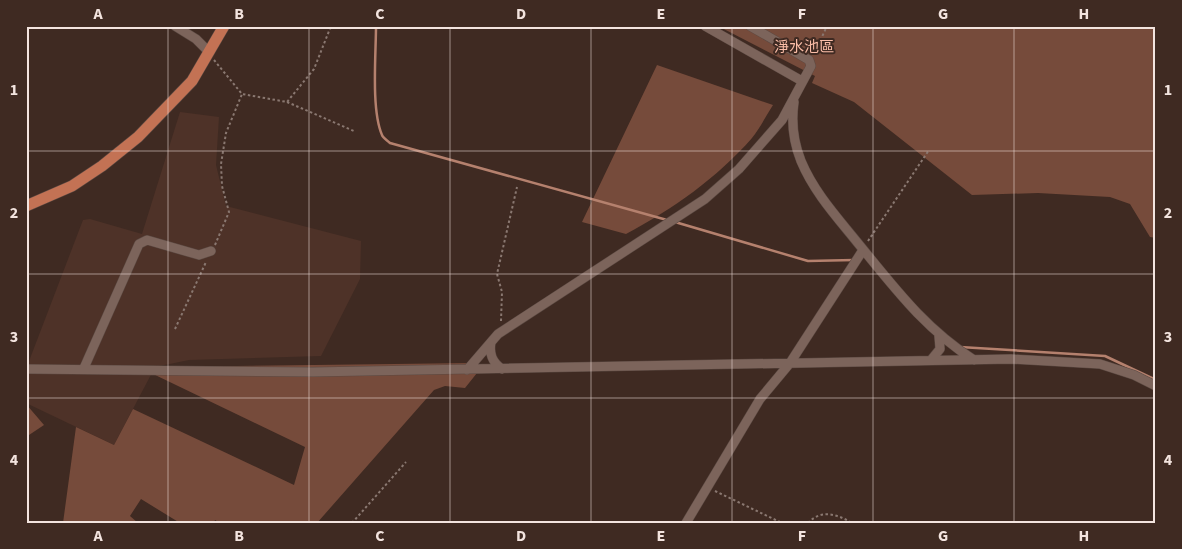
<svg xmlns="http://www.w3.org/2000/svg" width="1182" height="549" font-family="'Source Sans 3','Noto Sans TC',sans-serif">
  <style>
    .built { fill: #4e3228 }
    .green { fill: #764b3b }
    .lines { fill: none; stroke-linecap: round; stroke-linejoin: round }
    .stream { stroke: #b5816e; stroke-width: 2.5 }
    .minor-casing { stroke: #5b4942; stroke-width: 10 }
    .major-casing { stroke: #5b4942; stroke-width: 12 }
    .path { stroke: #8a7871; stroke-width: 2; stroke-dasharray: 2.5 2.5; stroke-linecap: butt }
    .minor { stroke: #7c645b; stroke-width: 9 }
    .major { stroke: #c37254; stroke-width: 11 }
    .grid { fill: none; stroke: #f3e4df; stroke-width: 1; stroke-opacity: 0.55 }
    .labels { text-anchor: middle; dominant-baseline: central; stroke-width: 4; stroke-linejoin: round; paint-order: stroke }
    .park-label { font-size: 15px; fill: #fabda7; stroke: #3f2a22 }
    .neatline { fill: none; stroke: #f3e4df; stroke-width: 2 }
    .grid-label { font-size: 16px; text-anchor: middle; font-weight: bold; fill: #f3e4df }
  </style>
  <rect width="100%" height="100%" fill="#3f2a22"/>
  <path class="built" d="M 180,112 L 219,117 L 216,165 L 226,206 L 361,241 L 360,279 L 321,356 L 189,360 L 155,367 L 114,445 L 26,403 L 26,369 L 83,220 L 90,219 L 142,234 Z"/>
  <path class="green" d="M 718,26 L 1156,26 L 1156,238 L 1150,237 L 1130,204 L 1110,197 L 1038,193 L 972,195 L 854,102 L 812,83 L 815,76 Z
    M 657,65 L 773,105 C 766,116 760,128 752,138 C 717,178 673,209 626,234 L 582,222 Z
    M 473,363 L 477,373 L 465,388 L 445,386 L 434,390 L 317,523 L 220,523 L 215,520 L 214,523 L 180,523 L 141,499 L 130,516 L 138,523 L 63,523 L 76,427 L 114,445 L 133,409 L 294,485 L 305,447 L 151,373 L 155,367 Z
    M 26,404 L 44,425 L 26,437 Z"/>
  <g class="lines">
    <path class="stream" d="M 376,26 C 376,54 371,110 382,135 C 383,138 387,140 390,143 L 667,220
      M 675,222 L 808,261 L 854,260
      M 960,347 L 1105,356 L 1156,380"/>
    <defs>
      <path id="minor" d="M 175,26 L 196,39 L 209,52
        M 705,26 L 802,81
        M 794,102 C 791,123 793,141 801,161 C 814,192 836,216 857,242 C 894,287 924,328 974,360
        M 491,342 C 489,354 492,362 502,369
        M 931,360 L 940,349 L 939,336
        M 84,368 L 139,244 L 147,240 L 199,255 L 211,251
        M 26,369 L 313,372 L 1011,359 L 1100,364 L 1134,375 L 1156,386
        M 467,370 L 498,334 L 705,199 L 739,169 L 782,120 L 811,66 L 809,60 L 750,26
        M 686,523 L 760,399 L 790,363 L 863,250"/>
      <path id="major" d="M 26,206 L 72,186 L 102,166 L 138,137 L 192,81 L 224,26"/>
    </defs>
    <use href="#minor" class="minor-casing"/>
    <use href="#major" class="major-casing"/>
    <path class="path" d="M 814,54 L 827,26
      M 214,60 L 242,94 L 287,102 L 314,69 L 331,26
      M 287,102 L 354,131
      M 868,241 L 929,150
      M 215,245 L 229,212 L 222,186 L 221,164 L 226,133 L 242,94
      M 501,321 L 502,292 L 497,274 L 517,187
      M 175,329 L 206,262
      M 715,491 L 782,523
      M 352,523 L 406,462
      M 808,523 C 821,509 837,514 852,523"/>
    <use href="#minor" class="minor"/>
    <use href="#major" class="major"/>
  </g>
  <path class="grid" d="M 168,26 L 168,523M 309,26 L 309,523M 450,26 L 450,523M 591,26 L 591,523M 732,26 L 732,523M 873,26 L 873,523M 1014,26 L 1014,523M 26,151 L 1156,151M 26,274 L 1156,274M 26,398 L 1156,398"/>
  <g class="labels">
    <g class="park-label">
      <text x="804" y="47">淨水池區</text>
    </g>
  </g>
  <rect width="1182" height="549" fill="none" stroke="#3f2a22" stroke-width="55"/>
  <rect x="28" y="28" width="1126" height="494" class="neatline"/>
  <g class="grid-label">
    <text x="98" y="19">A</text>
    <text x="239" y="19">B</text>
    <text x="380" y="19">C</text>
    <text x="521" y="19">D</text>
    <text x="661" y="19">E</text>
    <text x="802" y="19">F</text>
    <text x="943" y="19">G</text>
    <text x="1084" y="19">H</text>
    <text x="14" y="95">1</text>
    <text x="1168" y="95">1</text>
    <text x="14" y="218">2</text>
    <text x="1168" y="218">2</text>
    <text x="14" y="342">3</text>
    <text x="1168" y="342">3</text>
    <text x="14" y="465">4</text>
    <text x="1168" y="465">4</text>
    <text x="98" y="541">A</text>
    <text x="239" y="541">B</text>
    <text x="380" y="541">C</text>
    <text x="521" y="541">D</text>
    <text x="661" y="541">E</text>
    <text x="802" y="541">F</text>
    <text x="943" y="541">G</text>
    <text x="1084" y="541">H</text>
  </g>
</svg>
